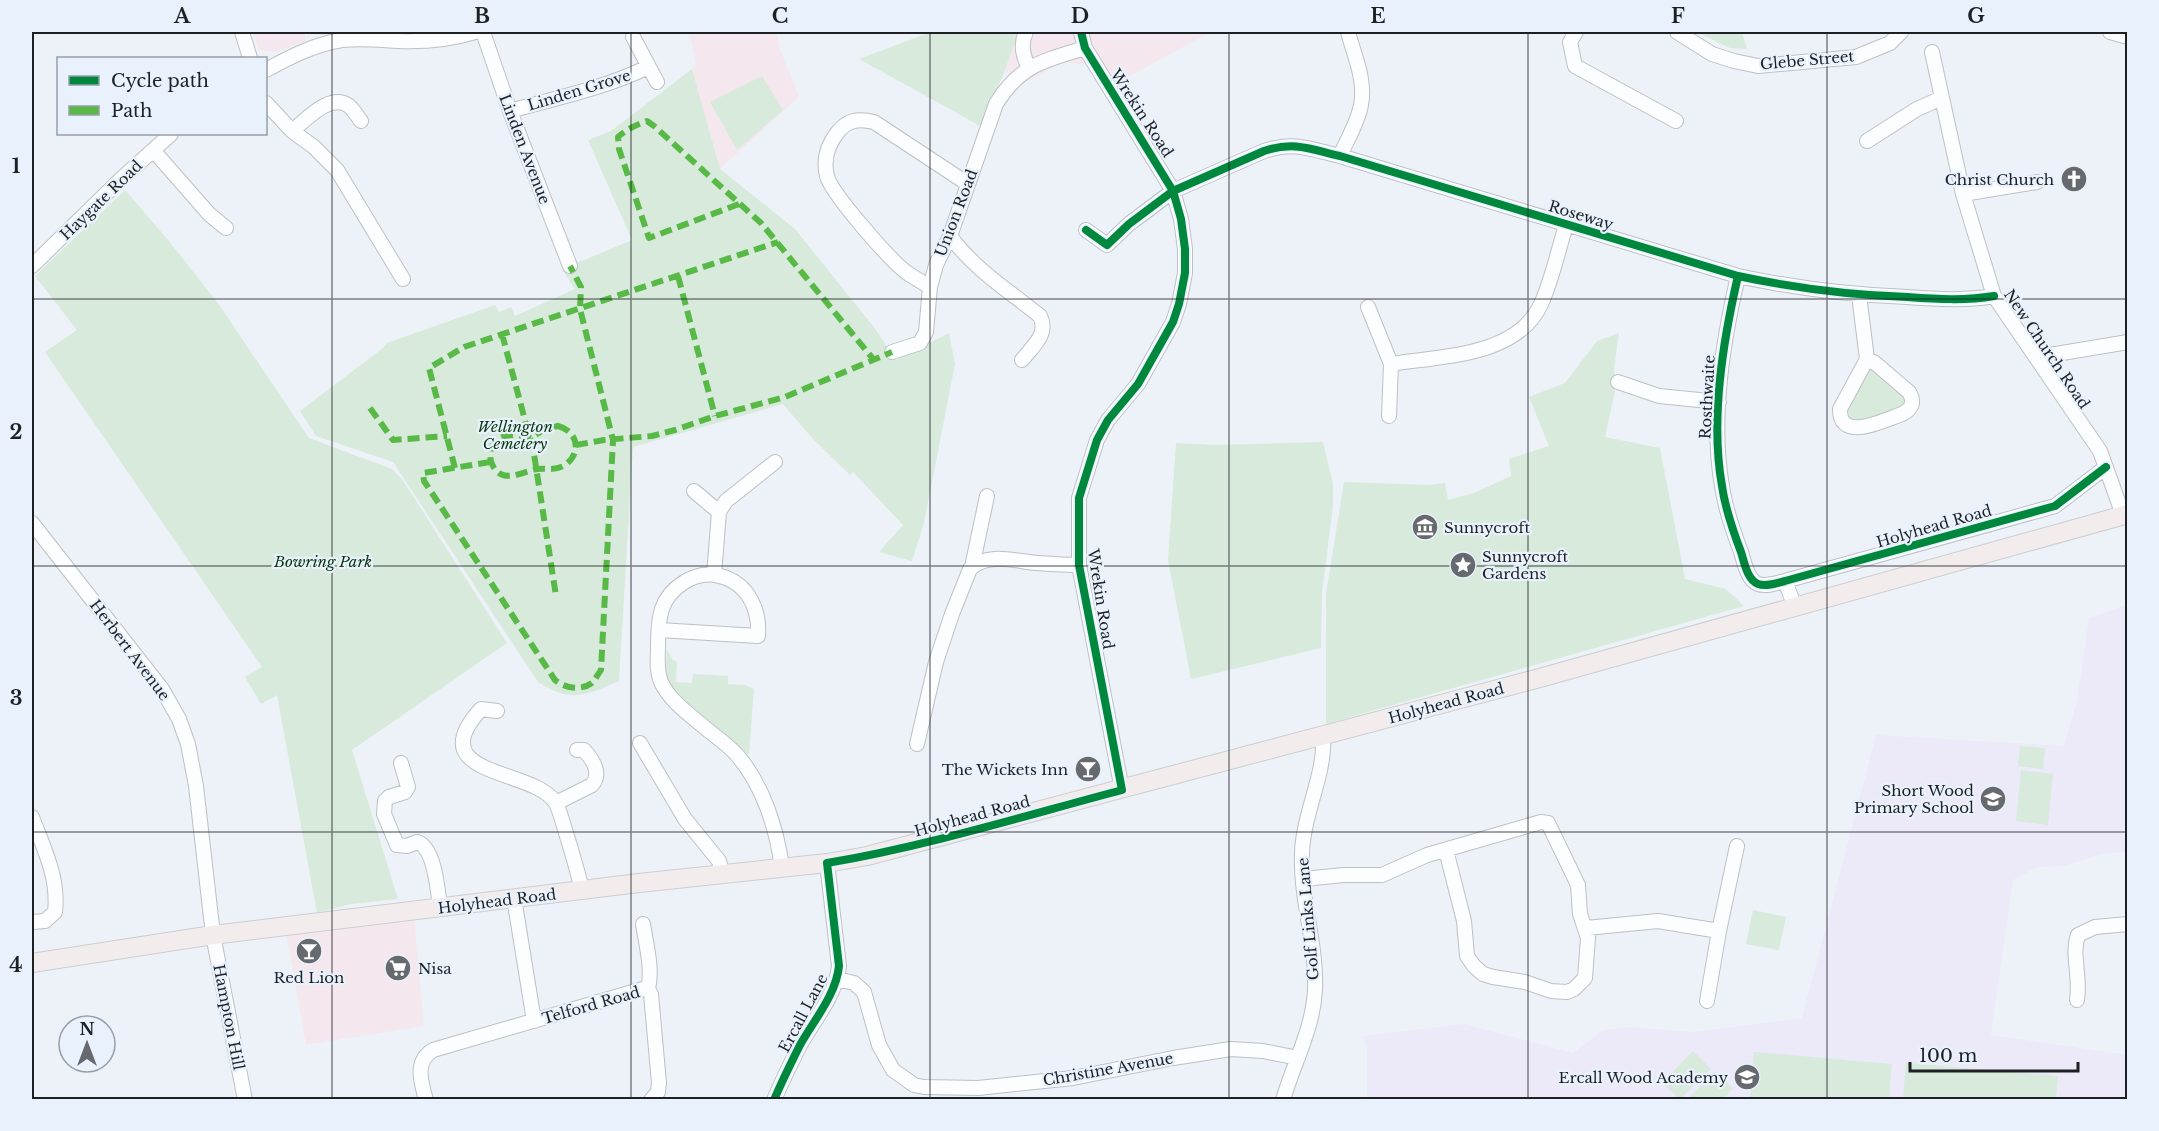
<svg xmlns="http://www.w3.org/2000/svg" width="2159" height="1131" font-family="'Libre Baskerville',serif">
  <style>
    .commercial { fill: #f4e8ee }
    .education { fill: #ece9f8 }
    .green { fill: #d7eadb }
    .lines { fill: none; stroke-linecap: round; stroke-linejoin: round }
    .minor-casing { stroke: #bdc0c5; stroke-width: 16 }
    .major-casing { stroke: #cbced1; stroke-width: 20 }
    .minor { stroke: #fcfdfe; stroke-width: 14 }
    .major { stroke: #f3eced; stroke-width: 18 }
    .quiet { stroke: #58b947; stroke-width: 6; stroke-dasharray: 12 6; stroke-linecap: butt }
    .cycleway-casing { stroke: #e9f2fc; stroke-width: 11 }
    .cycleway { stroke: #00873e; stroke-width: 8 }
    .grid { fill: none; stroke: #1d2124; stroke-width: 1.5; stroke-opacity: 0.55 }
    .labels { text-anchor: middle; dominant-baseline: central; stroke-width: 4.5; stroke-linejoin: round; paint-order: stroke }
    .street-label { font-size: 15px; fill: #1d2124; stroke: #e9f2fc }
    .poi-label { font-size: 15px; fill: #1d2124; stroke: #e9f2fc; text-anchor: end }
    .park-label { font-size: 15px; font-style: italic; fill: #04370b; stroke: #e9f2fc }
    .neatline { fill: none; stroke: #1d2124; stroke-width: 2 }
    .grid-label { font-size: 20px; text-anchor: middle; font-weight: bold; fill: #1d2124 }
  </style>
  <rect width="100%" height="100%" fill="#edf2f8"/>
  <path class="commercial" d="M 253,32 L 304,32 L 306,41 L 275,52 L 259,50 Z
    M 689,32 L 776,32 L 779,46 L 799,97 L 720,169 L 692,69 L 696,63 Z
    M 1018,32 L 1211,32 L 1117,83 L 1103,67 L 1063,62 L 1019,86 L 1005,70 Z
    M 414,916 L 424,1026 L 306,1045 L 286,932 Z"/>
  <path class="education" d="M 2127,605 L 2127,852 L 2101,854 L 2065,866 L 2037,867 L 2013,880 L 1991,1035 L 2127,1055 L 2127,1099 L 1367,1099 L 1367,1050 L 1364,1036 L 1464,1024 L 1573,1053 L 1603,1030 L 1629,1027 L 1694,1032 L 1802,1018 L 1876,735 L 2064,746 L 2077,701 L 2089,618 Z"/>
  <path class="green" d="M 931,32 L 1018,32 L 1005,70 L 982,127 L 859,59 Z
    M 1697,32 L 1742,32 L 1747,49 L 1730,48 Z
    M 692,69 L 720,169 L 795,229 L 873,326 L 896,360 L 949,333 L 955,364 L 924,523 L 912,561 L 879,552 L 903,525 L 853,472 L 850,475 L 812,438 L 783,404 L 633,447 L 619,681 C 585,696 571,703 538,682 L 393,462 L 316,436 L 300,411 L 383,348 L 387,343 L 495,305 L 499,312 L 511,307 L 515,316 L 575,289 L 563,271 L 570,266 L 632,240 L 588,140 L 611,131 Z
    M 762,76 L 783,110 L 737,150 L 710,102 Z
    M 125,190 L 169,241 L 220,306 L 309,438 L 392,469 L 402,479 L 507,643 L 352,750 L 398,899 L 351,904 L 317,913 L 277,695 L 261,704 L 245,677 L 262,667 L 45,352 L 77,330 L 35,276 Z
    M 1619,333 L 1614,368 L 1615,391 L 1605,437 L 1660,448 L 1685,579 L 1726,589 L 1744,606 L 1326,724 L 1326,594 L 1344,482 L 1429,485 L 1445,483 L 1448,500 L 1474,493 L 1511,476 L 1509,459 L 1549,446 L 1529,397 L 1565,383 L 1597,341 Z
    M 1873,367 L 1907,399 L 1905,407 L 1856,423 L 1844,415 L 1865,369 Z
    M 1323,442 L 1333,483 L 1333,506 L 1322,593 L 1321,648 L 1191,679 L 1168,560 L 1176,443 L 1215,445 Z
    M 667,649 L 672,659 L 677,662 L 676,682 L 692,683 L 693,674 L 728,676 L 728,684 L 745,685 L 754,689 L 749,754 L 744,755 L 687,705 L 665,681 Z
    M 2020,746 L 2045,748 L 2043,769 L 2018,766 Z
    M 2021,770 L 2053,774 L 2048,825 L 2016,821 Z
    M 1753,910 L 1786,917 L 1779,950 L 1746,944 Z
    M 1693,1051 L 1711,1069 L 1680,1099 L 1662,1083 Z
    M 1754,1052 L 1892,1064 L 1889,1099 L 1750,1099 Z
    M 1906,1063 L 2058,1076 L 2056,1099 L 1903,1099 Z
    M 1715,1071 L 1733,1088 L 1723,1099 L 1688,1099 Z"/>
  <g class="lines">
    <defs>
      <path id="minor" d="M 242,32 L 250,58
        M 483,32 L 510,111 L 570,266
        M 1026,32 C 1020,45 1023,55 1029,69
        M 1081,32 L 1085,48 L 1173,191 L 1181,219 L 1185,249 L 1185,273 L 1179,304 L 1173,322 L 1138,384 L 1108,420 L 1097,440 L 1079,498 L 1079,565 L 1122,790
        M 1576,32 L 1570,42 L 1575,66 L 1676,121
        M 1677,32 L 1712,54 L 1734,61 L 1758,66 L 1856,57 L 1890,43 L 1901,32
        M 2110,32 L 2128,37
        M 633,37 L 657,82
        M 1932,52 L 1963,194 L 1994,296 L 2100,451 L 2123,515
        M 266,70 C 290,57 315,44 342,40 C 361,38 379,40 398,41 C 424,42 449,40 475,32
        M 266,103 L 292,131 L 314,147 L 337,170 L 403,279
        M 510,111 C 556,98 605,88 648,67
        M 292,131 C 306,120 330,92 349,106 C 354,110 357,116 361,121
        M 1867,141 L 1917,109 L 1942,98
        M 153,150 L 209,214 L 226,228
        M 1340,156 C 1347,140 1358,122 1361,105 C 1366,80 1354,55 1348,32
        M 1963,194 L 2037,182
        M 1086,230 L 1107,245 L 1129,224 L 1173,191 L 1264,151 C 1294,141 1310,149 1340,156 L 1738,276 C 1794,288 1850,295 1907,297 C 1936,299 1965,301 1994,296
        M 950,236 C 973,268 1009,291 1040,316 C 1049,334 1033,346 1022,360
        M 32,266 L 120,180 L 171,134
        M 1738,276 C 1723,341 1710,419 1722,486 C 1725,507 1733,531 1741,552 C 1744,561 1747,580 1758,584 C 1766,587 1777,583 1785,581 L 2055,506 L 2106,467
        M 930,287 C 922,282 913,277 906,272 C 890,260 831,193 827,176 C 823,160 827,146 837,133 C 847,120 858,118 874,122 L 968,184
        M 1859,295 L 1867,359 L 1840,409 C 1839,443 1884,420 1902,414 C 1912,409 1915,402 1909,392 L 1875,363 L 1867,359
        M 1368,307 L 1391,364 L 1389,416
        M 892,352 L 920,343 L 926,332 L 930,287 L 936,265 L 950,236 L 996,104 C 1020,65 1043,61 1085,48
        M 2039,362 L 2050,355 L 2128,342
        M 1391,364 C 1440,356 1517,357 1541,304 C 1552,280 1558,251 1566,225
        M 1618,382 L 1659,396 L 1719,402
        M 694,491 L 719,512
        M 32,523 L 162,689 L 179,719 L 188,744 L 196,786 L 213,935 L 245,1100
        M 972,567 L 987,496
        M 714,575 L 719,512 L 726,501 L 775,462
        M 1785,581 L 1795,607
        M 659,630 L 758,636 C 760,607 746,580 715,575 C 693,572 669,588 662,609 C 658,621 658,634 658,646 C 658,658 656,670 661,682 C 670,702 693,717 709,731 C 718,738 729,746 737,755 C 763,785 777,829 782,868
        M 497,711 L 481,709 C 419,777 533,768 555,802 C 559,808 561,817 563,823 C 570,846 577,868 582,890
        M 640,743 L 685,819 L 719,861 L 723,874
        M 917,744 L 936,662 L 952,614 L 970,569 C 987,552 1015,561 1037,563 C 1051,564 1065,565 1079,565
        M 401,763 L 408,787 L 405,792 L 389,797 L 385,801 L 384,814 L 397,845 L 407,846 L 417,842 C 435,847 438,892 440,908
        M 556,803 L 592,785 C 602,773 593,760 584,750 L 577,750
        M 32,817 C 44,849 59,878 55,912 L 45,921 L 32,922
        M 1303,879 L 1344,875 L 1382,875 L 1427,855 L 1541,822 L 1548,823 L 1578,885 L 1580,914 L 1588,938 L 1585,978 L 1574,989 L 1567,992 L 1551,991 L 1525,982 L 1493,977 L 1483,974 L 1474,966 L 1467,956 L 1464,921 L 1446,850
        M 514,898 L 534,1021
        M 643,924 C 646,944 653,969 648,989
        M 1586,928 L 1658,921 L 1719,931 L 1737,846
        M 837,979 L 854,983 L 864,992 L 879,1045 L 893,1070 L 914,1085 L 924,1087 L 978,1088 L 1073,1078 L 1173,1058 L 1231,1049 L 1263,1051 L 1298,1058
        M 2077,1000 C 2081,977 2071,955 2078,935 L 2095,927 L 2128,924
        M 1707,1001 L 1719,931
        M 426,1100 C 421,1081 414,1062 433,1050 L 643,989 L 648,989 L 651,994 L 659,1083 L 658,1092 L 651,1100
        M 774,1100 C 782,1081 791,1063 800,1045 C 814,1020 836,995 839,966 L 827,863
        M 1283,1100 C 1294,1062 1313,1029 1315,990 C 1317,944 1300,899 1302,853 C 1303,814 1326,773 1323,736"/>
      <path id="major" d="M 32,963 L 213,935 L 639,883 L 827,863 L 867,856 L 1536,679 L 2128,514"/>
    </defs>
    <use href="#minor" class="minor-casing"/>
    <use href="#major" class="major-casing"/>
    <use href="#minor" class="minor"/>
    <use href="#major" class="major"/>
    <path class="quiet" d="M 739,204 L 649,238 L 619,149 L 618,137 C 627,129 636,125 647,121 L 654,126 L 761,223 L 874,360
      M 678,276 L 715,416
      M 502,334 L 534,454 L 556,596
      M 370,408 L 393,440 L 447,436
      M 558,426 C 578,431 582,453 565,465 C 556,471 547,468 538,469 C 522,471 502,486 492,464 C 490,460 490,455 491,450 C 495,433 517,433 531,438 L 545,429 Z
      M 576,445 L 604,440 L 652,436 L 675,430 L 715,416 L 785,397 L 892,352
      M 490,462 L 423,473 L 424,481 L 555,680 C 564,688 581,691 592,683 C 595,680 598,674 601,670 L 613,440 L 580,309 L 581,287 L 570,266
      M 455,468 L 429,368 L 464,347 L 778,242"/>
    <defs>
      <path id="cycleway" d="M 1086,230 L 1107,245 L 1129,224 L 1173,191 L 1264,151 C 1294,141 1310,149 1340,156 L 1738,276 C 1794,288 1850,295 1907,297 C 1936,299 1965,301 1994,296
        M 1738,276 C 1723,341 1710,419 1722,486 C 1725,507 1733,531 1741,552 C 1744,561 1747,580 1758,584 C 1766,587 1777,583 1785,581 L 2055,506 L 2106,467
        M 774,1100 C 782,1081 791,1063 800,1045 C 814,1020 836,995 839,966 L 827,863 C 927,846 1024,816 1122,790 L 1079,565 L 1079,498 L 1097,440 L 1108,420 L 1138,384 L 1173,322 L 1179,304 L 1185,273 L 1185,249 L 1181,219 L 1173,191 L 1085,48 L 1081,32"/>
    </defs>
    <use href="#cycleway" class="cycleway-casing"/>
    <use href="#cycleway" class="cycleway"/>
  </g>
  <path class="grid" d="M 332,32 L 332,1100M 631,32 L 631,1100M 930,32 L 930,1100M 1229,32 L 1229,1100M 1528,32 L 1528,1100M 1827,32 L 1827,1100M 32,299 L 2128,299M 32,566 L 2128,566M 32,832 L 2128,832"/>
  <defs>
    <symbol id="church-disc" viewBox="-11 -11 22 22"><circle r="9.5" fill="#666a6e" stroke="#e9f2fc"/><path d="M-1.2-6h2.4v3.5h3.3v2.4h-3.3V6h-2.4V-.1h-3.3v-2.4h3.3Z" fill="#fff"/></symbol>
    <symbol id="museum-disc" viewBox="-11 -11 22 22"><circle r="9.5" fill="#666a6e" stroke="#e9f2fc"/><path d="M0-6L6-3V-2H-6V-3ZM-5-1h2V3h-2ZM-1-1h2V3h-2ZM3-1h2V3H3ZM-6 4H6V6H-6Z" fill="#fff"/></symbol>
    <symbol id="sight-disc" viewBox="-11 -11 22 22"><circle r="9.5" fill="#666a6e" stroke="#e9f2fc"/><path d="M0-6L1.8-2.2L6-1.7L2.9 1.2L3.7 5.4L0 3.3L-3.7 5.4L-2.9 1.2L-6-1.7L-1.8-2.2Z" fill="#fff"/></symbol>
    <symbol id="bar-disc" viewBox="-11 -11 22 22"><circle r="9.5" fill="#666a6e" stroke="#e9f2fc"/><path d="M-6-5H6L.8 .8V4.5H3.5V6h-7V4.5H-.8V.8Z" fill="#fff"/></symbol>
    <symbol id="school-disc" viewBox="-11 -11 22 22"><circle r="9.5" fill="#666a6e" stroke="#e9f2fc"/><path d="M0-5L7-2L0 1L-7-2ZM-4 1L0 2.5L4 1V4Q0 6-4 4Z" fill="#fff"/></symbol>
    <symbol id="supermarket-disc" viewBox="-11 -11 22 22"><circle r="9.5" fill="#666a6e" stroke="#e9f2fc"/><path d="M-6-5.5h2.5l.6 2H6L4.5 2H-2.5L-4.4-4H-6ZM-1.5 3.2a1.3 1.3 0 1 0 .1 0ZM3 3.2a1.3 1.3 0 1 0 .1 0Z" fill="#fff"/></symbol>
  </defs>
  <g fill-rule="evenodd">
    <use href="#church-disc" x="2059" y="164" width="30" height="30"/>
    <use href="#museum-disc" x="1410" y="512" width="30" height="30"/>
    <use href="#sight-disc" x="1448" y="550" width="30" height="30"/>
    <use href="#bar-disc" x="1073" y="754" width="30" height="30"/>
    <use href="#school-disc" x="1978" y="784" width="30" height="30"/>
    <use href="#bar-disc" x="294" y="936" width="30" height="30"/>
    <use href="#supermarket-disc" x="383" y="953" width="30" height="30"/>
    <use href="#school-disc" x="1732" y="1062" width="30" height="30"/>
  </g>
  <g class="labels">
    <g class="street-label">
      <text transform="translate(1807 60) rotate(-5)">Glebe Street</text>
      <text transform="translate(579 90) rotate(-17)">Linden Grove</text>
      <text transform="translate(1142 113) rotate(57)">Wrekin Road</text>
      <text transform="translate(525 149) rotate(69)">Linden Avenue</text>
      <text transform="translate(101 200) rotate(-44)">Haygate Road</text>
      <text transform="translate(956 213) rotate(-69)">Union Road</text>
      <text transform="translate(1581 215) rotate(17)">Roseway</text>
      <text transform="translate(2047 349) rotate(56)">New Church Road</text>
      <text transform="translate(1707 397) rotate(-87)">Rosthwaite</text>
      <text transform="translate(1934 526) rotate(-16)">Holyhead Road</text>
      <text transform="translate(1101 599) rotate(81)">Wrekin Road</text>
      <text transform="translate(130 650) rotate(53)">Herbert Avenue</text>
      <text transform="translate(1446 703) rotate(-15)">Holyhead Road</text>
      <text transform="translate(972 816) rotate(-15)">Holyhead Road</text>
      <text transform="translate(497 901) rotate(-7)">Holyhead Road</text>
      <text transform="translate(1308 919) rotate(-95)">Golf Links Lane</text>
      <text transform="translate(591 1005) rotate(-16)">Telford Road</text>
      <text transform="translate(803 1013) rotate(-62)">Ercall Lane</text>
      <text transform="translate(229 1017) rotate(79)">Hampton Hill</text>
      <text transform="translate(1108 1069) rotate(-10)">Christine Avenue</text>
    </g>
    <g class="poi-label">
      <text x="2054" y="179">Christ Church</text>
      <text x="1444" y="527" text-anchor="start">Sunnycroft</text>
      <text x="1482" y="556" text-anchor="start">Sunnycroft<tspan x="1482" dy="17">Gardens</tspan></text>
      <text x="1068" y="769">The Wickets Inn</text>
      <text x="1974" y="790">Short Wood<tspan x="1974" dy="17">Primary School</tspan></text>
      <text x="418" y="968" text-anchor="start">Nisa</text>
      <text x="309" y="977" text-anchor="middle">Red Lion</text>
      <text x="1728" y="1077">Ercall Wood Academy</text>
    </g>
    <g class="park-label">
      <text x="515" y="426">Wellington<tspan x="515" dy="17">Cemetery</tspan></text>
      <text x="323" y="561">Bowring Park</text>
    </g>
  </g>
  <rect width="2159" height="1131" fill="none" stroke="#e9f2fc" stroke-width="66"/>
  <rect x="57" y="57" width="210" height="78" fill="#e9f2fc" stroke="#979ea6" stroke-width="1.5"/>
  <rect x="69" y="76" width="30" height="9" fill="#00873e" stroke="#979ea6" stroke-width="1.5"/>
  <text x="111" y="87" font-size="18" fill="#1d2124">Cycle path</text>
  <rect x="69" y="106" width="30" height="9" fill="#58b947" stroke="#979ea6" stroke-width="1.5"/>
  <text x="111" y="117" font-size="18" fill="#1d2124">Path</text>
  <g transform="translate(87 1044)"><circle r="28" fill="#e9f2fc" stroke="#979ea6" stroke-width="1.5"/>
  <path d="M0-4.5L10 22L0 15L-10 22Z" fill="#666a6e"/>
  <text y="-9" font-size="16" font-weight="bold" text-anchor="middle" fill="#1d2124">N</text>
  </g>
  <path d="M1910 1062v9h168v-9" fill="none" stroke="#1d2124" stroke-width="3"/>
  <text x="1919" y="1062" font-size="18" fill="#1d2124" stroke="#e9f2fc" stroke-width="4.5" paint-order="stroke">100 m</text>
  <rect x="33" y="33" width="2093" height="1065" class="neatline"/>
  <g class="grid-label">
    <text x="182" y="23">A</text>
    <text x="482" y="23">B</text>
    <text x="780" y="23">C</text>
    <text x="1080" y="23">D</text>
    <text x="1378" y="23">E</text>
    <text x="1678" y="23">F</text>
    <text x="1976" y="23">G</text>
    <text x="16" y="173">1</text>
    <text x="16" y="439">2</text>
    <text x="16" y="705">3</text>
    <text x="16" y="972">4</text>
  </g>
</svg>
